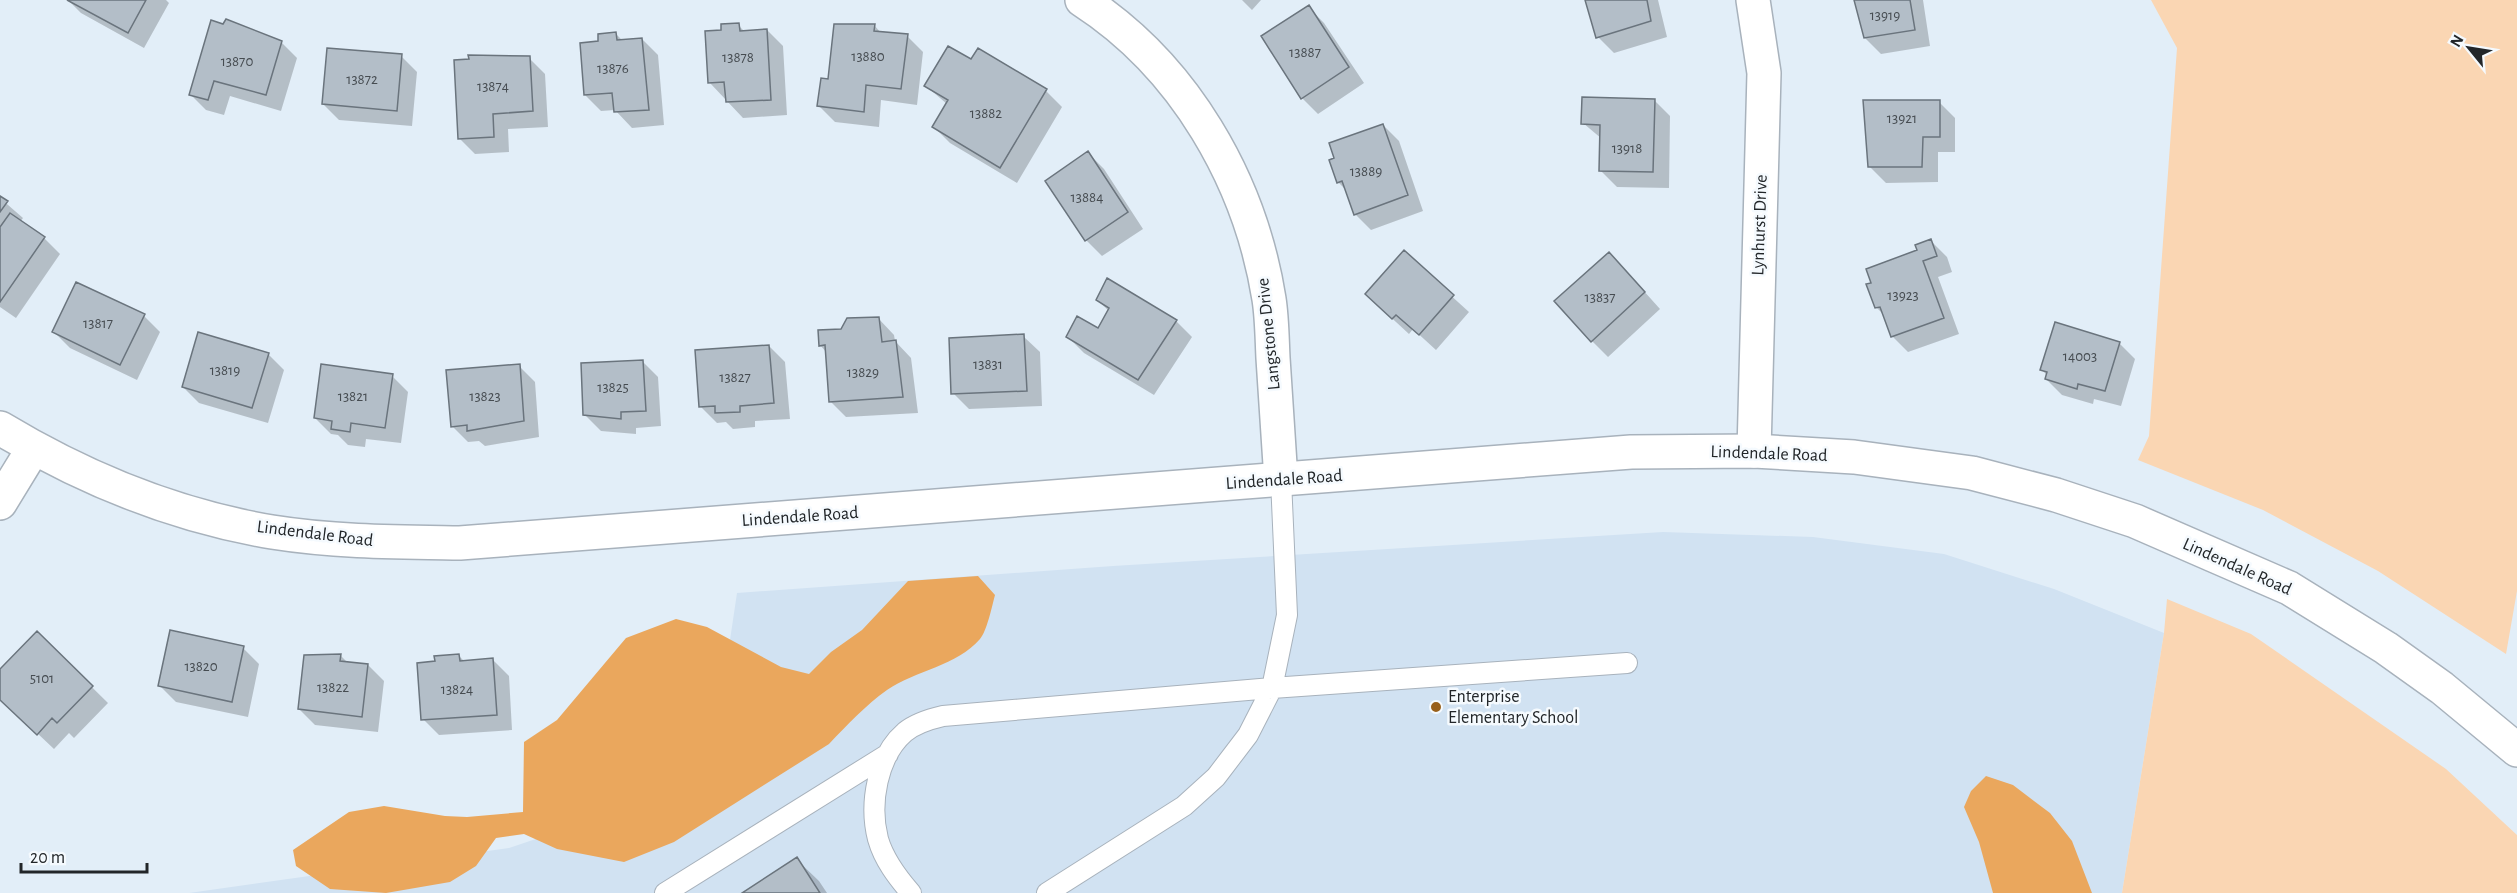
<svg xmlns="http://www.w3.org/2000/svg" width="2517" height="893" font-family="'Alegreya Sans',sans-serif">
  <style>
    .built { fill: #d1e2f2 }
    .green { fill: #fad6b3 }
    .forest { fill: #eaa75d }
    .shadow { fill: #0003 }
    .building { fill: #b3bec8; stroke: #6a747d; stroke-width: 1.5 }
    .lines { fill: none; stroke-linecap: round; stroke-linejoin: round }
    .lane-casing { stroke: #a8b2bc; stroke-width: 22 }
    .street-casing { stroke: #a8b2bc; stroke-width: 36 }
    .secondary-casing { stroke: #a8b2bc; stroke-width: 36 }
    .lane { stroke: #fff; stroke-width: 20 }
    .street { stroke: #fff; stroke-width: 33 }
    .secondary { stroke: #fff; stroke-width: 33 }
    .poi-dot { fill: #98601b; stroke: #f5fafe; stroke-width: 2 }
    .labels { text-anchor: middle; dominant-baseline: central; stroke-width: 5; stroke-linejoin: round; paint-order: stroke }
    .number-label { font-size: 15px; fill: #464c51 }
    .street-label { font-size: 18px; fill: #222629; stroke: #f5fafe }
    .poi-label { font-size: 18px; fill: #222629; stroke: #f5fafe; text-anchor: start }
  </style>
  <rect width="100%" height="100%" fill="#e2eef8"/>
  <path class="built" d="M 1663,532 L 1813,537 L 1944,554 L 2054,589 L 2164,633 L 2122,893 L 189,893 L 509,848 L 709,781 L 737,593 L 1113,566 Z"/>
  <path class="green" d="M 2151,0 L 2517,0 L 2517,591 L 2506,654 L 2378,571 L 2263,510 L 2138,460 L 2149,436 L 2177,48 Z
    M 2167,599 L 2251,634 L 2446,769 L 2517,835 L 2517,893 L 2122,893 L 2164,633 Z"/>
  <path class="forest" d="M 978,576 L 995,595 C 992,606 987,631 980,639 C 957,666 916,670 887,690 C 866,705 847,725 829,744 L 674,842 L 624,862 L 557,849 L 524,834 L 496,838 L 476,866 L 450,882 L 386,893 L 330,889 L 296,866 L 293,850 L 349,812 L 384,806 L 445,816 L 467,817 L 523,812 L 524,742 L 557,720 L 626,638 L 676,619 L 707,627 L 781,667 L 809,674 L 831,652 L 862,630 L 908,581 Z
    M 1986,776 L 2013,785 L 2050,813 L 2072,841 L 2092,893 L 1993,893 L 1979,842 L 1964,807 L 1971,791 Z"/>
  <path class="shadow" d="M 68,0 L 166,0 L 169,3 L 144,48 L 81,13 Z
    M 1242,0 L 1261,0 L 1252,10 Z
    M 1586,0 L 1658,0 L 1667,37 L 1614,53 L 1598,37 Z
    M 1856,0 L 1923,0 L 1930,46 L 1881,54 L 1865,38 Z
    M 1308,7 L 1324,23 L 1364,83 L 1318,114 L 1302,98 Z
    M 738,25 L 745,32 L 767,30 L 783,46 L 787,115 L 743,118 L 710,83 L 723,32 Z
    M 874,25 L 881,33 L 907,36 L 923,52 L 917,105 L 881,100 L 879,127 L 835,122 L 819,106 L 830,81 Z
    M 616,34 L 623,41 L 642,39 L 658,55 L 664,125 L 632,128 L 615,110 L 601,111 L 585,95 Z
    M 281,42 L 297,58 L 281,111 L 230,96 L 224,115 L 206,110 L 190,94 Z
    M 978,50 L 1046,91 L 1062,107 L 1017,183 L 950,143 L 934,127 L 947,104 L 926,86 L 972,61 Z
    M 401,56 L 417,72 L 412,126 L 339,120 L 323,104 Z
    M 529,58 L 545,74 L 548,127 L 508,129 L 509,152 L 475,154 L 459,138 Z
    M 1654,100 L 1670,116 L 1669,188 L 1617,187 L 1601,171 L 1602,139 L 1583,123 Z
    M 1939,102 L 1955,118 L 1955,152 L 1938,152 L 1938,182 L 1886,183 L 1870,167 Z
    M 1383,125 L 1399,141 L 1423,211 L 1371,230 L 1355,214 L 1347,191 L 1338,182 Z
    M 1088,153 L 1104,169 L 1143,229 L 1102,256 L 1086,240 L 1047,181 Z
    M 0,198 L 23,218 L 20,222 L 44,238 L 60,254 L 16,318 L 0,307 Z
    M 1931,241 L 1947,257 L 1952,272 L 1938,277 L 1959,334 L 1908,352 L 1892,336 L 1885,316 L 1876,307 L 1873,284 Z
    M 1404,253 L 1469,312 L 1436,350 L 1413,329 L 1409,334 L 1383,310 Z
    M 1625,270 L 1660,309 L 1608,357 L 1592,341 Z
    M 1097,300 L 1176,321 L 1192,337 L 1154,395 L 1084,353 L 1068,337 L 1099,330 L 1109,311 Z
    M 144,316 L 160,332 L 137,380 L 70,348 L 54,332 Z
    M 878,318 L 894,335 L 895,341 L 911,358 L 918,413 L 846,417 L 830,401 L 827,353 L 820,345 Z
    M 1023,336 L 1040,352 L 1042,406 L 969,409 L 953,393 Z
    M 2119,343 L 2135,359 L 2121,406 L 2094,399 L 2093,404 L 2062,395 L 2046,379 L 2047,375 L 2042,370 Z
    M 769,346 L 785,362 L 790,419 L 755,421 L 755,427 L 733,429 L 726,422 L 717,423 L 701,407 Z
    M 268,354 L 284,370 L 268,423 L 199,403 L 183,387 Z
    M 642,361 L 658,377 L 661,426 L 636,428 L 636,434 L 601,431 L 585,415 Z
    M 519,366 L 535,382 L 539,437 L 485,446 L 479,441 L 468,442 L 452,426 Z
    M 392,376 L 408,392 L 401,443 L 366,439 L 365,447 L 348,445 L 338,435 L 331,434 L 315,418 Z
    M 37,633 L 108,703 L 74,738 L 69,733 L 54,749 L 0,698 L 0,671 Z
    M 243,648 L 259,664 L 248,717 L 176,702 L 160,686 Z
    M 340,655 L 348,663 L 368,665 L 384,681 L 378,732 L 315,725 L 299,709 Z
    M 459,656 L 465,662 L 493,660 L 509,676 L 512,730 L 439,735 L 423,719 L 437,663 Z
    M 796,859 L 819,881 L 827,893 L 745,893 Z"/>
  <path class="building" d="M 67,0 L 146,0 L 128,33 Z
    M 1585,0 L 1647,0 L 1651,21 L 1596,38 Z
    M 1854,0 L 1910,0 L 1915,30 L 1864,38 Z
    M 1309,5 L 1349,67 L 1301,99 L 1261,36 Z
    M 226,19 L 282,41 L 266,95 L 214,81 L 208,100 L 189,95 L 211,20 L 223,24 Z
    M 739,23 L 740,31 L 767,29 L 771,100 L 726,102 L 724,82 L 708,83 L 705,31 L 721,30 L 721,24 Z
    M 834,24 L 875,24 L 874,31 L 908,34 L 901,89 L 866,85 L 864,112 L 817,106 L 821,78 L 828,79 Z
    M 616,32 L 617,40 L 642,38 L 649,110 L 614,112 L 612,93 L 584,95 L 580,43 L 598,41 L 598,34 Z
    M 948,46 L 971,59 L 978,48 L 1047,89 L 1000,168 L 932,127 L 948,100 L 924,86 Z
    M 327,48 L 402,54 L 397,111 L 322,104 Z
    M 468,55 L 530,56 L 533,111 L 493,114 L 494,137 L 458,139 L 454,60 L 469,59 Z
    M 1582,97 L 1655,99 L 1653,172 L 1599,171 L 1600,125 L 1581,124 Z
    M 1863,100 L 1940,100 L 1940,137 L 1923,137 L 1922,167 L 1868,167 Z
    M 1383,124 L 1408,195 L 1354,215 L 1342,181 L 1337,183 L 1329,160 L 1334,158 L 1329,143 Z
    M 1088,151 L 1128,212 L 1085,241 L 1045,181 Z
    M 0,196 L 8,201 L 0,212 Z
    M 10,213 L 45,237 L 0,302 L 0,227 Z
    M 1931,239 L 1937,256 L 1923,261 L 1944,318 L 1891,337 L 1880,307 L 1875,308 L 1866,284 L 1871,283 L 1866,269 L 1917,250 L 1915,245 Z
    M 1404,250 L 1454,295 L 1419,335 L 1396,315 L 1392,319 L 1365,294 Z
    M 1609,252 L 1645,292 L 1591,342 L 1554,301 Z
    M 1107,278 L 1177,320 L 1138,380 L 1066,337 L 1077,316 L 1098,328 L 1109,308 L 1096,300 Z
    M 76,282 L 145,314 L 120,365 L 52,332 Z
    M 879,317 L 882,342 L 896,340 L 903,397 L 829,402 L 825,345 L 819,346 L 818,330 L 841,329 L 847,318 Z
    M 2055,322 L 2120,342 L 2105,391 L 2078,384 L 2077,389 L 2045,379 L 2047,372 L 2040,370 Z
    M 198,332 L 269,353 L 252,408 L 182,387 Z
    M 1024,334 L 1027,391 L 951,394 L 949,338 Z
    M 769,345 L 774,403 L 740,406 L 740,412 L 715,413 L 715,406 L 699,407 L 695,350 Z
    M 643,360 L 646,411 L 621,412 L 621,419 L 583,415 L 581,363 Z
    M 321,364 L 393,374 L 385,428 L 351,423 L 350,432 L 331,429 L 332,421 L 314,418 Z
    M 520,364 L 524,421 L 467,431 L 467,425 L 451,427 L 446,370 Z
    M 170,630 L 244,646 L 232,702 L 158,686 Z
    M 37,631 L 93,686 L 57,723 L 52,718 L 37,735 L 0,700 L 0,669 Z
    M 341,654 L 340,661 L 368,664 L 362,717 L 298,709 L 304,655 Z
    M 459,654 L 460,661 L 493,658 L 497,715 L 421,720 L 417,663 L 435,661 L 434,656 Z
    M 797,857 L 820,893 L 742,893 Z"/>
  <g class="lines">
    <defs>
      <path id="lane" d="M 1281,480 L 1287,615 L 1272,688 L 1627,663
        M 665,893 L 888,754
        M 911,893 C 897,877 884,860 878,839 C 869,804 877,756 905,732 C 916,723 930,719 943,716 L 1272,688 L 1248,735 L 1216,777 L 1184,806 L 1047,893"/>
      <path id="street" d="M 1082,0 C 1184,66 1250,180 1269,299 C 1272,318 1272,338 1273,358 C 1276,399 1278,439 1281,480
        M 1753,0 L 1764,73 L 1754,451
        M 0,503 L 33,449"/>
      <path id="secondary" d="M 0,428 C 83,478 176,516 272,532 C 335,542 397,542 460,543 L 1631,452 L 1754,451 L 1854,457 L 1972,473 L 2056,495 L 2135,521 L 2289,588 L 2386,648 L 2442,688 L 2517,750"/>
    </defs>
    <use href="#lane" class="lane-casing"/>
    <use href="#street" class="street-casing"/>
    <use href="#secondary" class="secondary-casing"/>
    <use href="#lane" class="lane"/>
    <use href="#street" class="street"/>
    <use href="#secondary" class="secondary"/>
  </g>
  <circle class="poi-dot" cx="1436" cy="707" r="6"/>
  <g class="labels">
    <g class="number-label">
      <text x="1885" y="15">13919</text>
      <text x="1305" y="52">13887</text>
      <text x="868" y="56">13880</text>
      <text x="738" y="57">13878</text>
      <text x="237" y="61">13870</text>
      <text x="613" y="68">13876</text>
      <text x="362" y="79">13872</text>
      <text x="493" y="86">13874</text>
      <text x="986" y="113">13882</text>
      <text x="1902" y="118">13921</text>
      <text x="1627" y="148">13918</text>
      <text x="1366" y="171">13889</text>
      <text x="1087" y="197">13884</text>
      <text x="1903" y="295">13923</text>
      <text x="1600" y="297">13837</text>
      <text x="98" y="323">13817</text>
      <text x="2080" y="356">14003</text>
      <text x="988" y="364">13831</text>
      <text x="225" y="370">13819</text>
      <text x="863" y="372">13829</text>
      <text x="735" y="377">13827</text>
      <text x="613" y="387">13825</text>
      <text x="353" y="396">13821</text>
      <text x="485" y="396">13823</text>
      <text x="201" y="666">13820</text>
      <text x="42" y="678">5101</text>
      <text x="333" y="687">13822</text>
      <text x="457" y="689">13824</text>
    </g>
    <g class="street-label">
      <text transform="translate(1760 225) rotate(-88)">Lynhurst Drive</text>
      <text transform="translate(1269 334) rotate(-96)">Langstone Drive</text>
      <text transform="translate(1769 454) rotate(2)">Lindendale Road</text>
      <text transform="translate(1284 480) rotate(-4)">Lindendale Road</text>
      <text transform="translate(800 517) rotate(-4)">Lindendale Road</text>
      <text transform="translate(315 534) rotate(7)">Lindendale Road</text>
      <text transform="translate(2237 567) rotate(24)">Lindendale Road</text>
    </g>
    <g class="poi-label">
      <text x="1448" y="697">Enterprise<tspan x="1448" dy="21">Elementary School</tspan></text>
    </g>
  </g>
  <g transform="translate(2469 48) rotate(300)" stroke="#f5fafe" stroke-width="4.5" paint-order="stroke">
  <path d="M0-4.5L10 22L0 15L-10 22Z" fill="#222629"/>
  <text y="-9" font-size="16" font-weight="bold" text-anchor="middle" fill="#222629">N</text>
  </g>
  <path d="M21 863v9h126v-9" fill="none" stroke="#222629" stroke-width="3"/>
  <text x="30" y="863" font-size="18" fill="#222629" stroke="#f5fafe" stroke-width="4.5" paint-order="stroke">20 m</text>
</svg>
